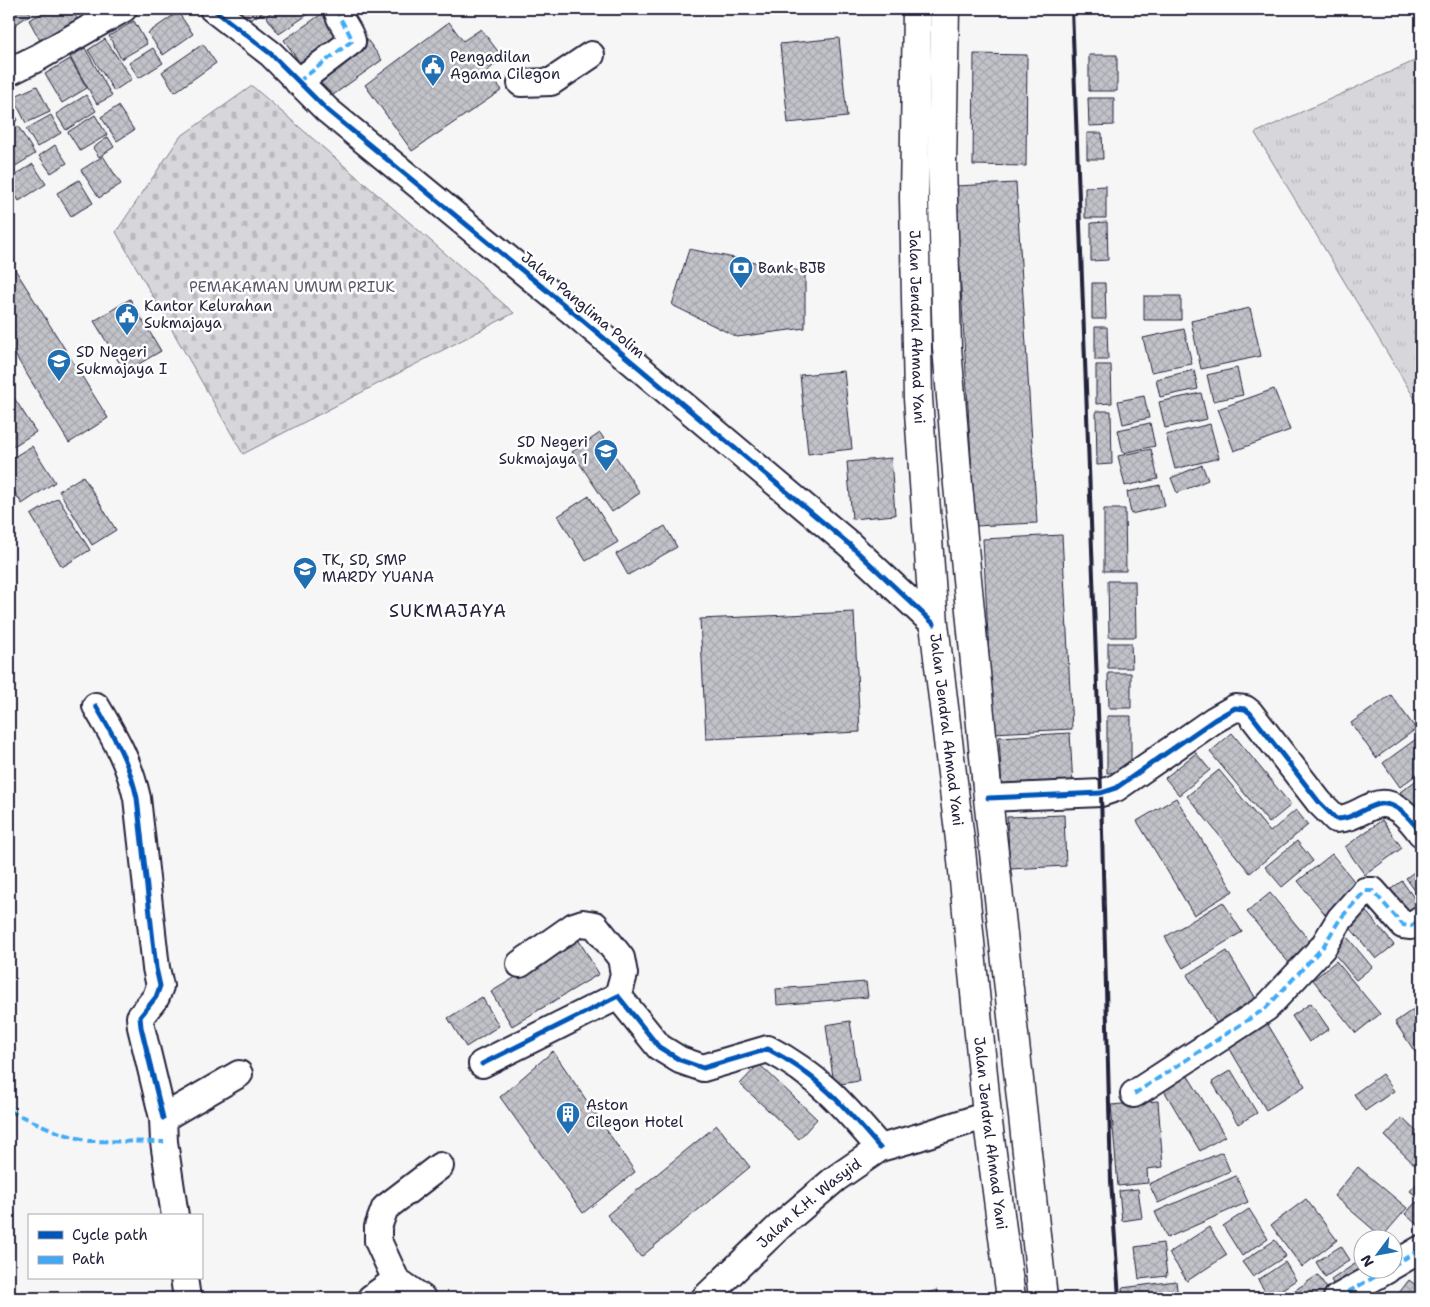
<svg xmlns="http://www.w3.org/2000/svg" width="1430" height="1307" font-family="'Shantell Sans',sans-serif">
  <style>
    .grass { fill: url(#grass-tufts); stroke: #7c7c8b }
    .cemetery { fill: url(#cemetery-stones); stroke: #7c7c8b }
    .building { fill: url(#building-cross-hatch); stroke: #22223b }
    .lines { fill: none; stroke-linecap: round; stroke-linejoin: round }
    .street-casing { stroke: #22223b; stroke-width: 30 }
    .highway-casing { stroke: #22223b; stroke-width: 31 }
    .street { stroke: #fff; stroke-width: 26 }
    .highway { stroke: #fff; stroke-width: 28 }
    .rail { stroke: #22223b; stroke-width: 4 }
    .quiet { stroke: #3fa9f5; stroke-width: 4; stroke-dasharray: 8 4; stroke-linecap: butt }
    .cycleway-casing { stroke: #fff; stroke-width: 8 }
    .cycleway { stroke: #0057b8; stroke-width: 5 }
    .labels { text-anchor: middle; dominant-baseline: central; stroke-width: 5; stroke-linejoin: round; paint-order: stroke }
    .poi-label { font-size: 15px; fill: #22223b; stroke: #fff; text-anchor: start }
    .park-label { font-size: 15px; fill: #58586b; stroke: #fff }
    .street-label { font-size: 15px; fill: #22223b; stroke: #fff }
    .quarter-label { font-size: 18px; letter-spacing: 1px; fill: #22223b; stroke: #fff }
  </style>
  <defs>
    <pattern id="grass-tufts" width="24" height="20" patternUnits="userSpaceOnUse" patternTransform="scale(1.25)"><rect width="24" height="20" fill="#d7d7db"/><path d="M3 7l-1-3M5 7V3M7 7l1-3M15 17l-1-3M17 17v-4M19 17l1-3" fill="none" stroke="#b8b8bd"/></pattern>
    <pattern id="cemetery-stones" width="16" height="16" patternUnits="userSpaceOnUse" patternTransform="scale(1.25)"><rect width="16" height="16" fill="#d7d7db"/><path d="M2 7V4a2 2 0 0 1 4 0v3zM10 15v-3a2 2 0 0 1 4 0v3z" fill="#b8b8bd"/></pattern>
    <pattern id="building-cross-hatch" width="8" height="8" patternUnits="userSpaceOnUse" patternTransform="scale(1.25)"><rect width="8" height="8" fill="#c2c2c9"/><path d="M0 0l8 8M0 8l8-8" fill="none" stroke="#a6a6ae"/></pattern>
  </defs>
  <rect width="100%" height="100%" fill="#f6f6f7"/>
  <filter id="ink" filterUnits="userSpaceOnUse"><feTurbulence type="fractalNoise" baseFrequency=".02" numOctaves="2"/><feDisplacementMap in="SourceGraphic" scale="10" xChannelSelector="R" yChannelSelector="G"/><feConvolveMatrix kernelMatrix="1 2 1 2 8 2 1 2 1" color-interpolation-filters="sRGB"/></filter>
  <g filter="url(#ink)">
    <path class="grass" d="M 1421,58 L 1421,409 L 1255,133 Z"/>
    <path class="cemetery" d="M 252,86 L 514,313 L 243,454 L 116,232 L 180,137 Z"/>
    <path class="building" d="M 9,9 L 27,9 L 31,14 L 9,29 Z
      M 50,9 L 72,9 L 80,25 L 42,44 L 29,20 Z
      M 233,9 L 269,9 L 243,24 Z
      M 276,9 L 316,9 L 279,34 L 266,16 Z
      M 178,12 L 193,34 L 163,55 L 148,33 Z
      M 323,13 L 343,41 L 304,69 L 284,40 Z
      M 134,21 L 147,44 L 121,59 L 109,36 Z
      M 449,22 L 463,41 L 481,29 L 503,58 L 487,71 L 502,90 L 412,151 L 365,85 Z
      M 366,38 L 382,60 L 326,100 L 310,78 Z
      M 839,38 L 847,117 L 788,123 L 780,44 Z
      M 105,39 L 132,79 L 114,91 L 88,50 Z
      M 9,41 L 15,51 L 9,56 Z
      M 203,44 L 216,63 L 175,92 L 162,72 Z
      M 85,48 L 112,96 L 97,104 L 70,57 Z
      M 153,48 L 163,63 L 139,78 L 129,63 Z
      M 974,54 L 1027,55 L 1026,166 L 973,165 Z
      M 1089,55 L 1117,55 L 1117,91 L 1089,91 Z
      M 70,59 L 87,88 L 62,103 L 45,74 Z
      M 37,86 L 50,112 L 26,123 L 13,97 Z
      M 86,95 L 96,111 L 66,130 L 56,114 Z
      M 1088,98 L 1114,98 L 1114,125 L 1089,126 Z
      M 9,104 L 18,120 L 9,125 Z
      M 118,106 L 134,130 L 117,141 L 101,117 Z
      M 51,115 L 61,133 L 37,147 L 26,129 Z
      M 95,115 L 107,135 L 80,151 L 68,132 Z
      M 18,126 L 35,154 L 9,170 L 9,132 Z
      M 1087,133 L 1102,133 L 1103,159 L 1087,159 Z
      M 108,137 L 114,147 L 99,157 L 93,148 Z
      M 55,145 L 67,163 L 51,173 L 39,156 Z
      M 103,156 L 121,184 L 99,198 L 81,170 Z
      M 33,164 L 46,184 L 19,201 L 9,184 L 9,179 Z
      M 79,180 L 93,203 L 71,216 L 57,193 Z
      M 1016,183 L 1037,523 L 975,526 L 955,186 Z
      M 1106,186 L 1106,218 L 1085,218 L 1085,187 Z
      M 1107,222 L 1108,260 L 1091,261 L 1091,223 Z
      M 689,249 L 805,272 L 805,328 L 737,337 L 672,305 Z
      M 11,263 L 108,418 L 69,443 L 9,345 L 9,264 Z
      M 1092,283 L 1105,283 L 1106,319 L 1092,319 Z
      M 1144,296 L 1181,296 L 1181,320 L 1144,320 Z
      M 130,299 L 161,351 L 125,372 L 94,321 Z
      M 1250,308 L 1261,356 L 1201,369 L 1191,321 Z
      M 1095,327 L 1107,327 L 1108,360 L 1095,360 Z
      M 1184,329 L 1192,364 L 1151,372 L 1143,338 Z
      M 1096,365 L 1111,365 L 1112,403 L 1096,404 Z
      M 1237,368 L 1243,395 L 1213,401 L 1207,375 Z
      M 1194,370 L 1198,389 L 1160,397 L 1156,379 Z
      M 844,371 L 852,449 L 808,454 L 800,375 Z
      M 1274,389 L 1290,430 L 1234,451 L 1218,409 Z
      M 9,390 L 36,432 L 9,449 Z
      M 1201,393 L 1207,419 L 1165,428 L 1159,402 Z
      M 1144,396 L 1149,418 L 1123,424 L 1118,401 Z
      M 1096,411 L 1111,411 L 1112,464 L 1097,465 Z
      M 1150,423 L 1155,446 L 1123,453 L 1118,430 Z
      M 1210,424 L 1219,458 L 1175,469 L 1166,435 Z
      M 600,433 L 640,493 L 612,512 L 572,452 Z
      M 32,446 L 55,482 L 22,504 L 9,484 L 9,460 Z
      M 1151,449 L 1158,479 L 1125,486 L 1118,456 Z
      M 891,458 L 895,515 L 852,519 L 847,462 Z
      M 1202,465 L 1208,480 L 1177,493 L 1171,478 Z
      M 83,476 L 116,530 L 92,545 L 59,491 Z
      M 1160,485 L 1165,506 L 1131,514 L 1127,492 Z
      M 589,496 L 618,542 L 586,561 L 558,516 Z
      M 58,498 L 90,550 L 62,567 L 31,515 Z
      M 1104,509 L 1125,509 L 1126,571 L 1104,571 Z
      M 665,526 L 677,547 L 628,575 L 616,554 Z
      M 1062,535 L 1072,729 L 993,733 L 983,539 Z
      M 1108,581 L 1135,581 L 1136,637 L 1109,637 Z
      M 854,612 L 860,732 L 706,739 L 700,619 Z
      M 1108,643 L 1131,643 L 1132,668 L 1108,668 Z
      M 1108,673 L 1131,673 L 1131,708 L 1109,708 Z
      M 1391,695 L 1416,729 L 1376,758 L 1351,723 Z
      M 1107,716 L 1131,716 L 1131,772 L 1107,773 Z
      M 1070,733 L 1073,786 L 1002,789 L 999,737 Z
      M 1232,733 L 1291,805 L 1269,823 L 1210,752 Z
      M 1416,739 L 1421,746 L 1421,771 L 1400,787 L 1383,763 Z
      M 1196,753 L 1210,770 L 1179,795 L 1165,778 Z
      M 1219,770 L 1270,832 L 1296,810 L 1308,825 L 1250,873 L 1187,796 Z
      M 1421,777 L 1421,821 L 1400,792 Z
      M 1176,798 L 1233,891 L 1194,915 L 1137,821 Z
      M 1064,815 L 1066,866 L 1010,869 L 1007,817 Z
      M 1382,820 L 1402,848 L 1365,875 L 1345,847 Z
      M 1297,841 L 1313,861 L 1282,887 L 1265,867 Z
      M 1332,854 L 1362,891 L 1329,919 L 1298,881 Z
      M 1421,867 L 1421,899 L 1406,878 Z
      M 1402,881 L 1421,908 L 1403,922 L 1383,895 Z
      M 1270,893 L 1317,950 L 1294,969 L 1247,912 Z
      M 1223,902 L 1242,932 L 1183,968 L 1165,937 Z
      M 1364,909 L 1394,945 L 1376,959 L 1347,924 Z
      M 1343,932 L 1372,967 L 1356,980 L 1327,945 Z
      M 578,939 L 599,974 L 512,1026 L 491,992 Z
      M 1227,951 L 1261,1007 L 1221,1031 L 1187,975 Z
      M 1336,961 L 1380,1014 L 1356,1033 L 1313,980 Z
      M 866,982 L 868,997 L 777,1005 L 776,989 Z
      M 482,997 L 499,1026 L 466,1047 L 448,1018 Z
      M 1311,1003 L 1329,1029 L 1309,1042 L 1292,1016 Z
      M 1421,1004 L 1421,1061 L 1395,1022 Z
      M 850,1021 L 859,1081 L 834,1085 L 826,1025 Z
      M 1267,1023 L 1305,1086 L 1266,1110 L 1228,1046 Z
      M 553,1051 L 635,1172 L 583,1213 L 500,1097 Z
      M 759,1064 L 817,1119 L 799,1139 L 740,1084 Z
      M 1231,1070 L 1257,1113 L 1238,1124 L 1212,1082 Z
      M 1186,1073 L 1225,1136 L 1200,1151 L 1162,1087 Z
      M 1382,1074 L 1394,1091 L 1365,1111 L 1354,1094 Z
      M 1158,1101 L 1163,1167 L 1147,1169 L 1148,1183 L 1118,1186 L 1111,1105 Z
      M 1402,1118 L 1421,1136 L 1421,1165 L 1418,1168 L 1385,1136 Z
      M 717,1125 L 750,1167 L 641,1257 L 607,1215 Z
      M 1222,1152 L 1230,1171 L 1158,1203 L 1149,1184 Z
      M 1358,1167 L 1407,1208 L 1382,1237 L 1334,1196 Z
      M 1236,1176 L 1248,1202 L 1167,1238 L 1155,1212 Z
      M 1421,1179 L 1421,1200 L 1410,1191 Z
      M 1138,1189 L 1142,1218 L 1122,1221 L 1119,1191 Z
      M 1306,1199 L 1337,1240 L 1302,1267 L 1271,1225 Z
      M 1416,1202 L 1421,1206 L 1421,1228 L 1405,1214 Z
      M 1249,1209 L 1268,1239 L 1242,1256 L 1223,1226 Z
      M 1209,1227 L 1227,1255 L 1187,1281 L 1169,1253 Z
      M 1275,1240 L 1286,1256 L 1253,1277 L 1242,1262 Z
      M 1163,1243 L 1167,1276 L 1139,1279 L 1135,1247 Z
      M 1341,1246 L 1350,1260 L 1325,1277 L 1316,1262 Z
      M 1362,1259 L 1362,1270 L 1340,1295 L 1331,1280 Z
      M 1285,1262 L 1296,1280 L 1269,1298 L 1258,1280 Z
      M 1318,1275 L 1332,1296 L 1329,1298 L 1283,1298 Z
      M 1409,1280 L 1421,1289 L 1421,1298 L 1395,1298 Z
      M 1176,1281 L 1178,1298 L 1123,1298 L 1122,1288 Z
      M 1369,1287 L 1384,1298 L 1360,1298 Z
      M 937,1290 L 939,1298 L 913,1298 Z"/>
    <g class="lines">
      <defs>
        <g id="street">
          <path d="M 213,9 L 271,54 L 327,110 L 568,308 L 850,545 L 934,624"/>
          <path d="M 9,72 L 39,57 L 123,9"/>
          <path d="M 298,82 L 352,41 C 349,29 339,21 337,9"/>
          <path d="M 521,83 L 551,82 L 591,55"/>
          <path d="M 96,706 C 115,738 129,762 137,798 L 156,968 L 160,986 L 156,997 L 140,1017 L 141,1027 L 163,1118"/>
          <path d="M 988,798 L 1101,793 L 1116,788 L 1214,720 L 1235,708 L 1245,709 L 1250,713 L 1319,802 L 1336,819 C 1351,819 1359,811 1373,806 C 1393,797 1410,818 1421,833"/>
          <path d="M 520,964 L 574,926 L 583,923 L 595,925 L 621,958 L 624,974 L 618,996"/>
          <path d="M 482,1064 L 618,996 L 659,1047 L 680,1060 L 703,1068 L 768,1049 C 817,1074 845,1107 880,1148"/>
          <path d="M 1134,1094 L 1266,1008 L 1323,947 L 1340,919 L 1365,891 L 1373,891 L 1403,925 L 1411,926 L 1421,919"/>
          <path d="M 175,1216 L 164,1142 L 163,1118 L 239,1074"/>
          <path d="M 1392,1266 L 1421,1249"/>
          <path d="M 184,1278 L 187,1298"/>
          <path d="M 396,1280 L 378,1241 L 378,1227 L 385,1208 L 440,1166"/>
          <path d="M 371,1298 L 396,1280 L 422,1298"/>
          <path id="s1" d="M 705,1298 L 781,1225 L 835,1179 L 880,1148 L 919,1137 L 987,1115"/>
          <path d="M 1337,1298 L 1387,1270"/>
        </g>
        <g id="highway">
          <path id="s2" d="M 917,9 L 914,197 L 918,398 L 934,624 L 960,840 L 987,1115 L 1011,1298"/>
          <path d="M 945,9 L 942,163 L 947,347 L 958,485 L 988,798 L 1043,1298"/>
        </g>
      </defs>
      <use href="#street" class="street-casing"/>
      <use href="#highway" class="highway-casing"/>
      <use href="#street" class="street"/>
      <use href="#highway" class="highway"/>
      <path class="rail" d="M 1072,9 L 1101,793 L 1111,1181 L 1119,1298"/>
      <path class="quiet" d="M 298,82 L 352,41 C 349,29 339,21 337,9
        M 1134,1094 L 1266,1008 L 1323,947 L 1340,919 L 1365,891 L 1373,891 L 1403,925 L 1411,926 L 1421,919
        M 9,1111 L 60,1133 L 89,1141 L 164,1142
        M 1392,1266 L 1421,1249
        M 1337,1298 L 1387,1270"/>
      <defs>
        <path id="cycleway" d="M 213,9 L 271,54 L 327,110 L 568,308 L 850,545 L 934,624
          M 96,706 C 115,738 129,762 137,798 L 156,968 L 160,986 L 156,997 L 140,1017 L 141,1027 L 163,1118
          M 988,798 L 1101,793 L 1116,788 L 1214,720 L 1235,708 L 1245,709 L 1250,713 L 1319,802 L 1336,819 C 1351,819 1359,811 1373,806 C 1393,797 1410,818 1421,833
          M 482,1064 L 618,996 L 659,1047 L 680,1060 L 703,1068 L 768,1049 C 817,1074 845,1107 880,1148"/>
      </defs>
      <use href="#cycleway" class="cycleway-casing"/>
      <use href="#cycleway" class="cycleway"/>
    </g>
  </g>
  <defs>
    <symbol id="civic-pin" viewBox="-11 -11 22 30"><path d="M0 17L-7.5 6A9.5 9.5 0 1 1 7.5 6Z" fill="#1f6fb2" stroke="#fff"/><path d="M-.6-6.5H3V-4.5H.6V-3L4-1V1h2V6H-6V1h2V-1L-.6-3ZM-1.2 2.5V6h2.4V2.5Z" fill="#fff"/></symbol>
    <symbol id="bank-pin" viewBox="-11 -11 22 30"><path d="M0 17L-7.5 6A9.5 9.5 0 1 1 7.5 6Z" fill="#1f6fb2" stroke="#fff"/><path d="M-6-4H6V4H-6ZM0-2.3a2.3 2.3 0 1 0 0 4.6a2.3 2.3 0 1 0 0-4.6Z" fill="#fff"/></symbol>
    <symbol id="school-pin" viewBox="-11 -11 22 30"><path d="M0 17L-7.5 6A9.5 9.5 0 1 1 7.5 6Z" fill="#1f6fb2" stroke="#fff"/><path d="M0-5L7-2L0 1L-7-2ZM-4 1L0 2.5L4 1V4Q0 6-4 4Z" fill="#fff"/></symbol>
    <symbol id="building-pin" viewBox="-11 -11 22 30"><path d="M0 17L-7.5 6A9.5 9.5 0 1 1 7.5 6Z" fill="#1f6fb2" stroke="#fff"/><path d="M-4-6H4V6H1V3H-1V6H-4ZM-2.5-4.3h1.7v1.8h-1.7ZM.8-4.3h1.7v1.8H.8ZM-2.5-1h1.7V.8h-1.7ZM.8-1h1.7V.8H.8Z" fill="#fff"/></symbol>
  </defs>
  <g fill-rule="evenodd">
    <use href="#civic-pin" x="419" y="52" width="28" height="38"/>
    <use href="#bank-pin" x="727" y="254" width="28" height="38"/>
    <use href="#civic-pin" x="113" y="301" width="28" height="38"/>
    <use href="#school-pin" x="45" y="347" width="28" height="38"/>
    <use href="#school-pin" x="592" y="437" width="28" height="38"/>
    <use href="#school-pin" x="291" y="555" width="28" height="38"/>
    <use href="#building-pin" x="554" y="1100" width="28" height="38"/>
  </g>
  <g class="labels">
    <g class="poi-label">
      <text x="450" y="57">Pengadilan<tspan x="450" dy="17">Agama Cilegon</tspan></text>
      <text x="758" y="268">Bank BJB</text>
      <text x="144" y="306">Kantor Kelurahan<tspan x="144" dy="17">Sukmajaya</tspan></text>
      <text x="76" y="352">SD Negeri<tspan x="76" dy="17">Sukmajaya I</tspan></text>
      <text x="588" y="442" text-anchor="end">SD Negeri<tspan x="588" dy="17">Sukmajaya 1</tspan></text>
      <text x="322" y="560">TK, SD, SMP<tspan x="322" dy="17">MARDY YUANA</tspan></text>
      <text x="586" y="1105">Aston<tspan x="586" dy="17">Cilegon Hotel</tspan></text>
    </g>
    <g class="park-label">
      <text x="292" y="287">PEMAKAMAN UMUM PRIUK</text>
    </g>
    <g class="street-label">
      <text transform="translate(583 305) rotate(40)">Jalan Panglima Polim</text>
      <text stroke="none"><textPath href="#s2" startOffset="318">Jalan Jendral Ahmad Yani</textPath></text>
      <text stroke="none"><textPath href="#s2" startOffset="722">Jalan Jendral Ahmad Yani</textPath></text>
      <text stroke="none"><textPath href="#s2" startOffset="1128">Jalan Jendral Ahmad Yani</textPath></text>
      <text stroke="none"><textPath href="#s1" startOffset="141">Jalan K.H. Wasyid</textPath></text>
    </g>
    <g class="quarter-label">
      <text x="448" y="611">SUKMAJAYA</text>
    </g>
  </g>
  <rect width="1430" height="1307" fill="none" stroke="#fff" stroke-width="30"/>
  <rect x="15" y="15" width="1400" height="1277" fill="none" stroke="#22223b" stroke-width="2" filter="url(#ink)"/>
  <rect x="28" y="1214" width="175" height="65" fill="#ffffff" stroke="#a7a7b1"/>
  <rect x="38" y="1231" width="25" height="8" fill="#0057b8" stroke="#a7a7b1"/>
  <text x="72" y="1240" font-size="15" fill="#22223b">Cycle path</text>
  <rect x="38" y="1256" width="25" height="8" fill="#3fa9f5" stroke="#a7a7b1"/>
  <text x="72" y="1264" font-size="15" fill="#22223b">Path</text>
  <g transform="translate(1378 1254) rotate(238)"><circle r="24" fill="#ffffff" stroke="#a7a7b1"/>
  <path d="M0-4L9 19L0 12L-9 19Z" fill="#1f6fb2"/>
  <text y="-8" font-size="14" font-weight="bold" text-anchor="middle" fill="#22223b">N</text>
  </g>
</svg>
